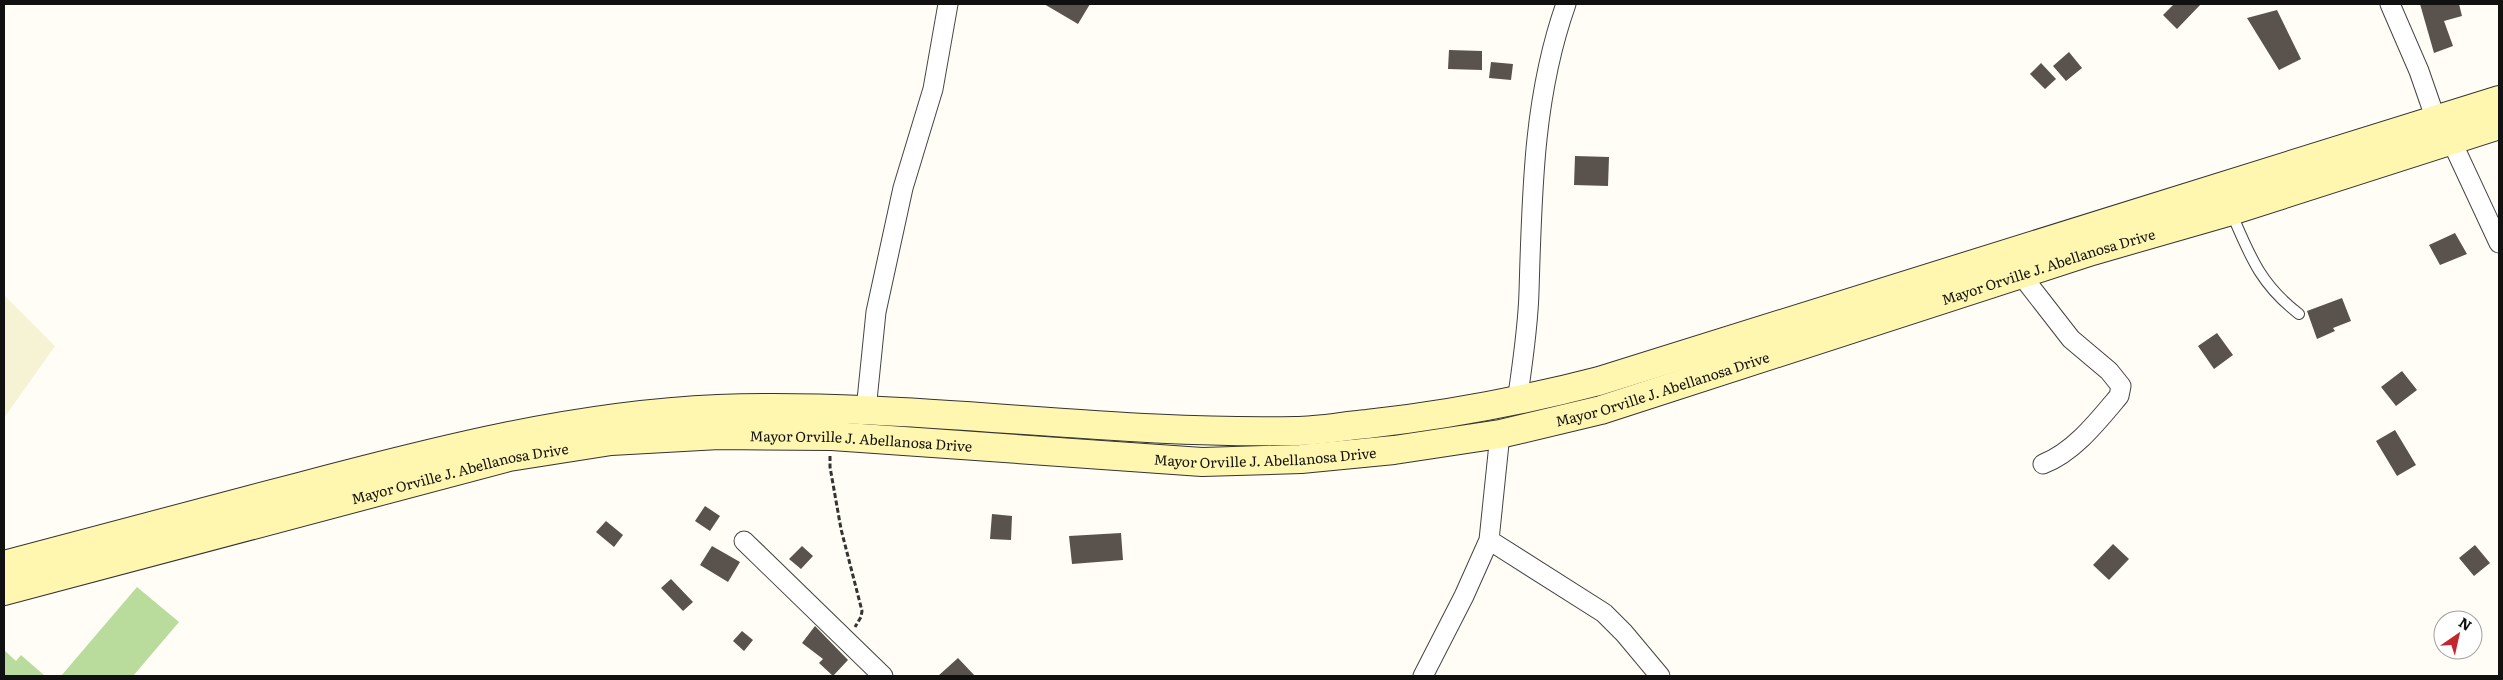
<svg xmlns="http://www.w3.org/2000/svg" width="2503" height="680" font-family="Literata,serif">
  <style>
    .farmland { fill: #f6f3d4 }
    .forest { fill: #b9dc9c }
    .building { fill: #5a524d }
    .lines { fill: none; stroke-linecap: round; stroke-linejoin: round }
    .lane-casing { stroke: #444; stroke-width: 12 }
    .street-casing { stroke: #444; stroke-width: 21 }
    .secondary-casing { stroke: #333; stroke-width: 30 }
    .path { stroke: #333; stroke-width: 3; stroke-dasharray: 5 2.5; stroke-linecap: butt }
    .lane { stroke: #fff; stroke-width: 10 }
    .street { stroke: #fff; stroke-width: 19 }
    .secondary { stroke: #fff6b0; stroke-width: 28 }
    .labels { text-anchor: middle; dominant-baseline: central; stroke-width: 5; stroke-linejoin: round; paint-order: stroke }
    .street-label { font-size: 14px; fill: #111; stroke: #fff }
  </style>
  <rect width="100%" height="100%" fill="#fffdf5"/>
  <path class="farmland" d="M 4,295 L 55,346 L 4,418 Z"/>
  <path class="forest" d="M 137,587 L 179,622 L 133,676 L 61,676 Z
    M 4,650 L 16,661 L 21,655 L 45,676 L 4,676 Z"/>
  <path class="building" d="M 1044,4 L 1090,4 L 1078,24 Z
    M 2174,4 L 2201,4 L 2177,29 L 2163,15 Z
    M 2420,4 L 2459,4 L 2462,16 L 2444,21 L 2453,46 L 2434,53 Z
    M 2277,10 L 2301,59 L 2279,70 L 2247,18 Z
    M 1449,50 L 1482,51 L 1482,70 L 1448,69 Z
    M 2069,52 L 2082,68 L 2066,81 L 2053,66 Z
    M 1491,62 L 1513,64 L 1511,80 L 1489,78 Z
    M 2041,63 L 2056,79 L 2045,89 L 2030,74 Z
    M 1575,156 L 1609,157 L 1608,186 L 1574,185 Z
    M 2455,233 L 2467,254 L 2440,265 L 2429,245 Z
    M 2342,298 L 2351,321 L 2333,328 L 2335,331 L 2317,339 L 2307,311 Z
    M 2217,333 L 2233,355 L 2214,369 L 2198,346 Z
    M 2402,371 L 2417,390 L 2396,406 L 2381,387 Z
    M 2395,430 L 2416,465 L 2397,476 L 2376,441 Z
    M 705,506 L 720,516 L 710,531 L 695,521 Z
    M 992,514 L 1012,516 L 1011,540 L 990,539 Z
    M 606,521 L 623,535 L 614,547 L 596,532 Z
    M 1121,533 L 1123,560 L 1072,564 L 1069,536 Z
    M 2113,544 L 2129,559 L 2109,580 L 2093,565 Z
    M 2475,545 L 2490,563 L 2474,576 L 2459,558 Z
    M 712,546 L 740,562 L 728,582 L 700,565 Z
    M 802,546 L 813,556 L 801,569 L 789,559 Z
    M 671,579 L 693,602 L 683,611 L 661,588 Z
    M 815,626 L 848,660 L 833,676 L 819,663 L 823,659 L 802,643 Z
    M 742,631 L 753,640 L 744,651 L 733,641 Z
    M 958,658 L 975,676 L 938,676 Z"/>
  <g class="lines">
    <defs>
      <path id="lane" d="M 2231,212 C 2250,256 2260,284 2299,314"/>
      <path id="street" d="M 2390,4 L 2419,71 L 2436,120
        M 2451,140 L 2499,243
        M 2022,276 L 2071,339 L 2109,371 L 2121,386 L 2119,396 C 2098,421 2074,452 2043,464
        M 1517,402 C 1522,366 1528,329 1529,292 C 1532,194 1533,97 1566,4
        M 866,410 L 876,312 L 903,188 L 933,89 L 948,4
        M 1489,540 L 1604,613 L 1624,633 L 1660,676
        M 744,541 L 883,676
        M 1423,676 L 1464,596 L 1489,540 L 1500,434"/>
      <g id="secondary">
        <path d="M 4,565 C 103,539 203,512 303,486 C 439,450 576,415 718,409 C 910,402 1102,435 1295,431 C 1319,431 1343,426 1367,424 C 1447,415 1522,401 1599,381 L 2499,100"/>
        <path id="s1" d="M 4,591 L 509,457 L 611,441 L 719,435 L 832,436 L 1202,462 L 1301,459 L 1394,450 L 1500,434 L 1601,410 L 2092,251 L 2231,211 L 2499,125"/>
      </g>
    </defs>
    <use href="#lane" class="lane-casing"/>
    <use href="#street" class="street-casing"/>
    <use href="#secondary" class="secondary-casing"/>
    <path class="path" d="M 830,456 L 830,467 L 841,529 L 862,611 L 861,617 L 855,627"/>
    <use href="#lane" class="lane"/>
    <use href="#street" class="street"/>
    <use href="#secondary" class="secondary"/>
  </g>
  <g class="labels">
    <g class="street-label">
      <text stroke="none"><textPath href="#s1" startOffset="2091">Mayor Orville J. Abellanosa Drive</textPath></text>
      <text stroke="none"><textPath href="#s1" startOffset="1686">Mayor Orville J. Abellanosa Drive</textPath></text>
      <text stroke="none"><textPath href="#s1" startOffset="876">Mayor Orville J. Abellanosa Drive</textPath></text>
      <text stroke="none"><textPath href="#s1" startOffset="1281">Mayor Orville J. Abellanosa Drive</textPath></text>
      <text stroke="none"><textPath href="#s1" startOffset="471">Mayor Orville J. Abellanosa Drive</textPath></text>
    </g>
  </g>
  <rect width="2503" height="680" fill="none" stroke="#111111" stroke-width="10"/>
  <g transform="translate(2458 635) rotate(34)"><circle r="24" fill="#ffffff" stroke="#a0a0a0"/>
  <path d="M0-4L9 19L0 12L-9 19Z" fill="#c4262e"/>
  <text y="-8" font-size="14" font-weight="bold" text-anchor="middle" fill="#111111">N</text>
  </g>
</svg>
